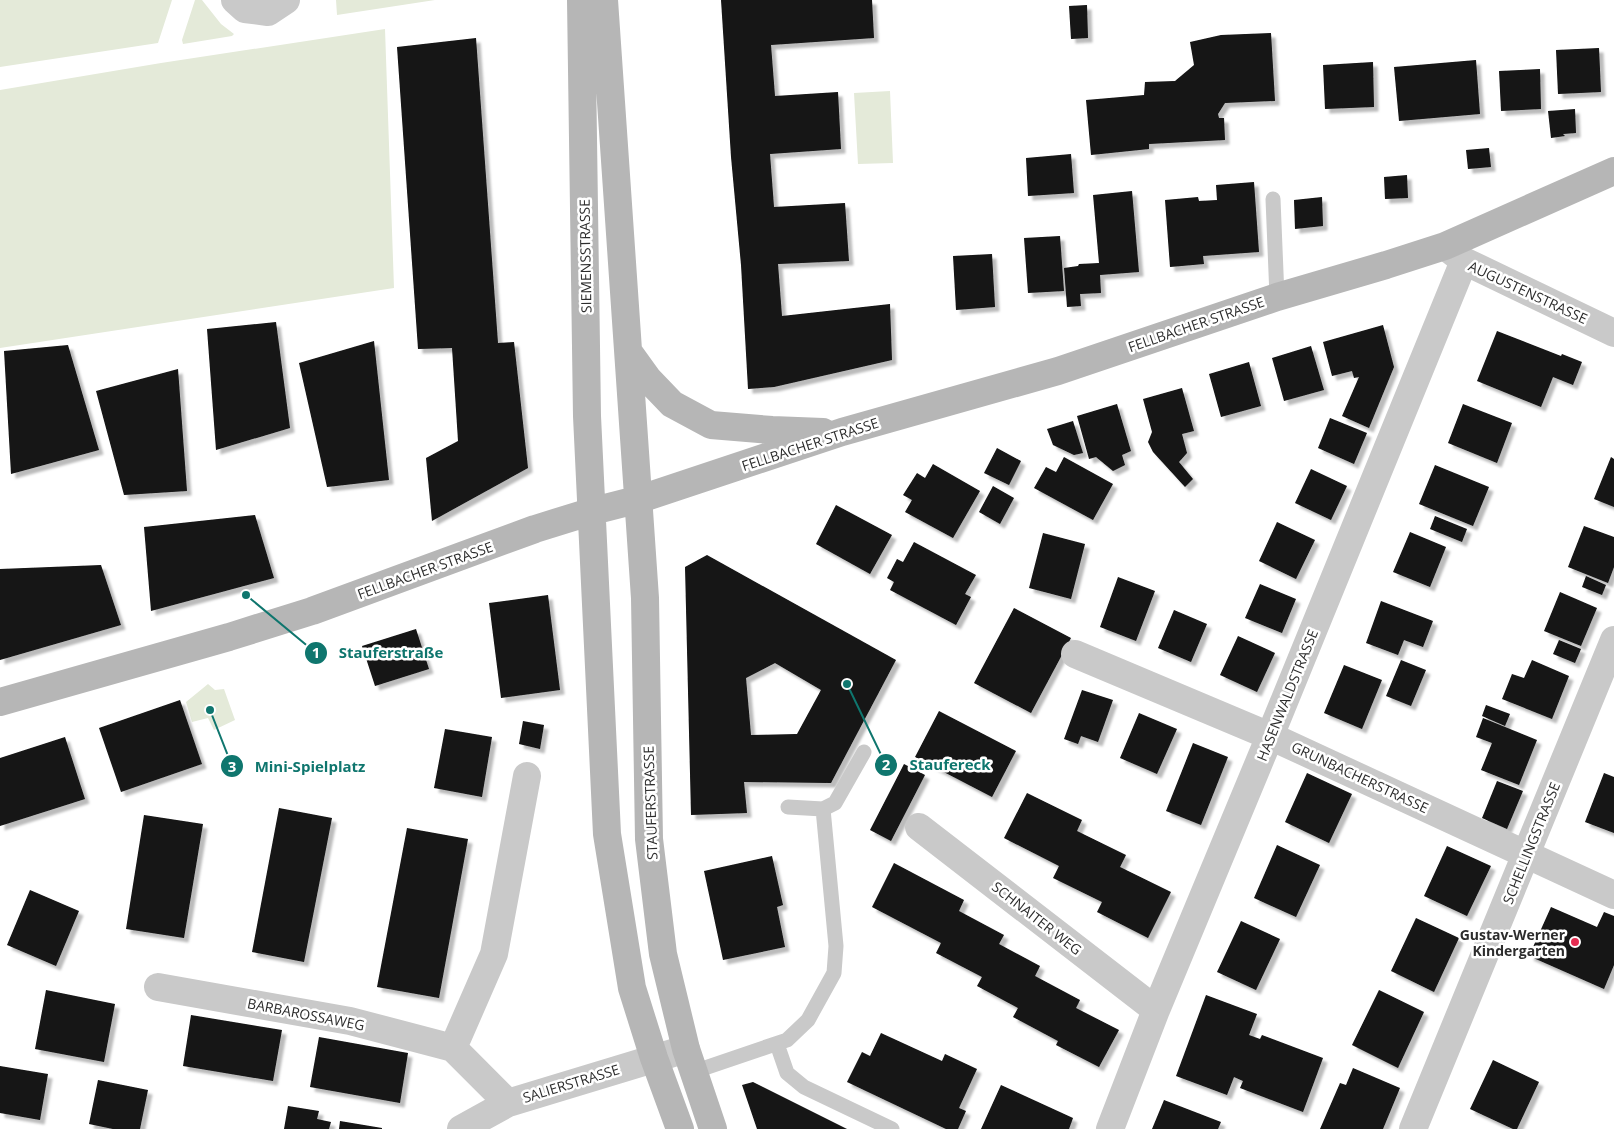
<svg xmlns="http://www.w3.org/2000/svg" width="1614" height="1129" font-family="'Open Sans',sans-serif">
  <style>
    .green { fill: #e4ead9 }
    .building { fill: #131313; fill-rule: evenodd; filter: url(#shadow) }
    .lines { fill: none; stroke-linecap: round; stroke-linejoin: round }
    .lane { stroke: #c9c9c9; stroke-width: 15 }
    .street { stroke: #c9c9c9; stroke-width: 28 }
    .secondary { stroke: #b6b6b6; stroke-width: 28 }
    .poi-dot { fill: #e52c51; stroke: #fff; stroke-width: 2 }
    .labels { text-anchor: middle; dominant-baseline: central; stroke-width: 5; stroke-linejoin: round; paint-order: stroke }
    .street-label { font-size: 14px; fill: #2c2c2c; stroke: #fff }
    .poi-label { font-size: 14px; font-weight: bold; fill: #2c2c2c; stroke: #fff; text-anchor: end }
    .leader { fill: none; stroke: #0f766e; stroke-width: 2 }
    .callout-dot { fill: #0f766e; stroke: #fff; stroke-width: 2 }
    .mark-label { font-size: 15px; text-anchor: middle; font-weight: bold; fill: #fff }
    .callout-label { font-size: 15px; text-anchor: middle; font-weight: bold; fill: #0f766e; stroke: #fff; stroke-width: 5; stroke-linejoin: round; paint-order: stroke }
  </style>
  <defs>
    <filter id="shadow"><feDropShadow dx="4.5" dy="4.5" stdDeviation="1" flood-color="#0004"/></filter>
  </defs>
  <rect width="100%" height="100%" fill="#fff"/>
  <path class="green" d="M 0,0 L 172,0 L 158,43 L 0,67 Z
    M 195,0 L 202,0 L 221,24 L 234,34 L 232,36 L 183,44 L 182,40 Z
    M 336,0 L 435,0 L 337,15 Z
    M 385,29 L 394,288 L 0,348 L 0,90 L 161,63 Z
    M 890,91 L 893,163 L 858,164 L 854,93 Z
    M 208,684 L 215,690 L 224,689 L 235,720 L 214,730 L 208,718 L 192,722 L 186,702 Z"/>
  <path class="building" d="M 721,0 L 872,0 L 874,38 L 771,45 L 775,96 L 838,92 L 841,149 L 770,154 L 774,207 L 845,203 L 849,261 L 778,264 L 782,316 L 890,304 L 892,360 L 774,387 L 748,389 L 741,265 L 731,157 Z
    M 1087,5 L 1088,38 L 1071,39 L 1069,6 Z
    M 1271,33 L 1275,101 L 1225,103 L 1218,114 L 1219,118 L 1224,118 L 1225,140 L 1149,144 L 1149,149 L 1091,155 L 1086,100 L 1144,95 L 1145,82 L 1175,81 L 1194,65 L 1190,42 L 1221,35 Z
    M 476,38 L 498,343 L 514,342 L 528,468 L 432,521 L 426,458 L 458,441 L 452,348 L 418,349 L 397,47 Z
    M 1599,48 L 1601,92 L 1558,94 L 1556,50 Z
    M 1476,60 L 1480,114 L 1399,121 L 1394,67 Z
    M 1373,62 L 1374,107 L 1325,109 L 1323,65 Z
    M 1540,69 L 1541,109 L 1501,111 L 1499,71 Z
    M 1575,109 L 1576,133 L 1563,134 L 1565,136 L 1551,138 L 1548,111 Z
    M 1489,148 L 1491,167 L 1468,169 L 1466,150 Z
    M 1071,154 L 1074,193 L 1028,196 L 1026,158 Z
    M 1407,175 L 1408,198 L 1385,199 L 1384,177 Z
    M 1254,182 L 1259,252 L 1203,256 L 1204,264 L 1170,267 L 1165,200 L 1198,197 L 1199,201 L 1217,200 L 1216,185 Z
    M 1132,191 L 1139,272 L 1100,275 L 1101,293 L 1080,294 L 1081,306 L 1067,307 L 1064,268 L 1078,266 L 1079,264 L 1099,263 L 1093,195 Z
    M 1322,197 L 1323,226 L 1295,229 L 1294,200 Z
    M 1060,236 L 1064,291 L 1028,293 L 1024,238 Z
    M 992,254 L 995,307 L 956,310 L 953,256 Z
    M 276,322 L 290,428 L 216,450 L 207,329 Z
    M 1383,325 L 1394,367 L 1369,428 L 1342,416 L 1359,377 L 1354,378 L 1352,371 L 1332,376 L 1323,342 Z
    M 1497,331 L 1561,356 L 1562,354 L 1582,362 L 1573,385 L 1553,377 L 1541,407 L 1477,381 Z
    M 374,341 L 389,480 L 327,487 L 299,363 Z
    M 68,345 L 99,450 L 11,474 L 4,351 Z
    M 1311,346 L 1324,390 L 1284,401 L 1272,358 Z
    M 1249,362 L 1261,406 L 1221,417 L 1209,374 Z
    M 178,369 L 187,491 L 124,495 L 96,391 Z
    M 1182,388 L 1194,431 L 1182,434 L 1187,453 L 1179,462 L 1193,479 L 1185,487 L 1153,452 L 1148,442 L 1152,432 L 1143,399 Z
    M 1117,404 L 1131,451 L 1122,455 L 1125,465 L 1113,471 L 1096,457 L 1089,459 L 1077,416 Z
    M 1463,404 L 1512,423 L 1497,463 L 1448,443 Z
    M 1330,418 L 1367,433 L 1354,464 L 1318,448 Z
    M 1073,421 L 1083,453 L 1074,455 L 1053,445 L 1047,429 Z
    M 997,448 L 1021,461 L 1009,485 L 984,473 Z
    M 1064,457 L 1113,484 L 1093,520 L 1034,488 L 1046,467 L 1056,472 Z
    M 1611,457 L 1614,459 L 1614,507 L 1594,499 Z
    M 933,464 L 980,491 L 953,538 L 905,512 L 912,500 L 903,495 L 917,473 L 925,478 Z
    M 1435,465 L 1489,487 L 1473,526 L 1419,504 Z
    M 1311,469 L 1347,486 L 1331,520 L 1295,503 Z
    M 993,486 L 1014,498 L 1000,524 L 979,512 Z
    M 836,505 L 892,535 L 870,574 L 816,544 Z
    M 255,515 L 274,578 L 151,611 L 144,527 Z
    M 1435,516 L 1467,529 L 1462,542 L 1430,529 Z
    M 1277,522 L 1315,540 L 1296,579 L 1259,561 Z
    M 1584,526 L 1614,537 L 1614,567 L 1608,583 L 1568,567 Z
    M 1410,532 L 1446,547 L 1430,587 L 1393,572 Z
    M 1043,533 L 1085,544 L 1071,599 L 1029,588 Z
    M 914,542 L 976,575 L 965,594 L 971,597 L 956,625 L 890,590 L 894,582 L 887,578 L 897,559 L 903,562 Z
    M 707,555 L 896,660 L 831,783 L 744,782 L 747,813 L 691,815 L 685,567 ZM 775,663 L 821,690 L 797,734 L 751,735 L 746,678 Z
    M 101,565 L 121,625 L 0,660 L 0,569 Z
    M 1586,576 L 1606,585 L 1602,595 L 1582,587 Z
    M 1118,577 L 1155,591 L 1136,641 L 1100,627 Z
    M 1260,584 L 1296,599 L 1282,633 L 1245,618 Z
    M 1560,592 L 1597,608 L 1581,646 L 1544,631 Z
    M 548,595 L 560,690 L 501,698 L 489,603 Z
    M 1381,601 L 1433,621 L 1423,647 L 1404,640 L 1398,655 L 1366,643 Z
    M 1014,608 L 1071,638 L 1031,713 L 974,683 Z
    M 1174,610 L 1207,624 L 1191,662 L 1158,648 Z
    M 416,629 L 429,669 L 375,686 L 362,646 Z
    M 1238,636 L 1275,653 L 1257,692 L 1220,675 Z
    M 1559,640 L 1581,649 L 1575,663 L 1553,654 Z
    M 1401,660 L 1426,670 L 1411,706 L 1386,696 Z
    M 1532,660 L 1569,676 L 1552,719 L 1502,699 L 1512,674 L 1524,678 Z
    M 1344,665 L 1382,680 L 1362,729 L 1324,713 Z
    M 1082,690 L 1113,700 L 1098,742 L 1081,736 L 1078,744 L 1064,739 Z
    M 180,700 L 202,764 L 121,792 L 99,728 Z
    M 1486,705 L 1510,714 L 1505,726 L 1482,716 Z
    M 939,711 L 1016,751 L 992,797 L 915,757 Z
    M 1139,713 L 1177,729 L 1157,774 L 1120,758 Z
    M 1483,718 L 1537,740 L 1519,785 L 1481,770 L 1492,743 L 1476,737 Z
    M 523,721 L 544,725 L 540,749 L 519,744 Z
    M 445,729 L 492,737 L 482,797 L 434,788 Z
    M 65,737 L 85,799 L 0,826 L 0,758 Z
    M 1193,743 L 1228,757 L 1201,825 L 1166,811 Z
    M 904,764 L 925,775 L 891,841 L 870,830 Z
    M 1307,773 L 1352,794 L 1329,843 L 1285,822 Z
    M 1604,773 L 1614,777 L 1614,833 L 1585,822 Z
    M 1497,781 L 1523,791 L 1507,829 L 1482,818 Z
    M 1027,793 L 1082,820 L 1077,831 L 1126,855 L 1120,867 L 1171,892 L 1148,938 L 1097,912 L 1102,902 L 1053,878 L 1059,866 L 1004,838 Z
    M 279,808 L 332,818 L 304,962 L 252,952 Z
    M 144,815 L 203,824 L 184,938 L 126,929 Z
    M 407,828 L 468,839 L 439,998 L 377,987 Z
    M 1277,845 L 1320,865 L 1296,917 L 1254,898 Z
    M 1447,846 L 1491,866 L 1467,916 L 1424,896 Z
    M 772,856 L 783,905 L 777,907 L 785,947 L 723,960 L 704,871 Z
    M 894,863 L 964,900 L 959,911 L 1004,935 L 999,944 L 1040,966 L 1035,976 L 1080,1000 L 1076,1008 L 1119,1030 L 1099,1067 L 1056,1045 L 1058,1041 L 1013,1017 L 1018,1008 L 977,986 L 982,977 L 936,953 L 941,943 L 872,907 Z
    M 30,890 L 79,911 L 56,966 L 7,945 Z
    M 1551,907 L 1597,927 L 1604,912 L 1614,916 L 1614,965 L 1604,989 L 1529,956 Z
    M 1416,918 L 1459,938 L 1434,992 L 1391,971 Z
    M 1241,921 L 1280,939 L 1256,990 L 1217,972 Z
    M 46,990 L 115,1004 L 104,1062 L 35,1049 Z
    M 1379,990 L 1424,1012 L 1398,1068 L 1352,1045 Z
    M 1206,995 L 1257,1014 L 1249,1035 L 1260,1039 L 1262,1035 L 1323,1058 L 1303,1112 L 1240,1088 L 1243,1081 L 1234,1077 L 1227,1095 L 1176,1076 Z
    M 191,1015 L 282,1030 L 273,1081 L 183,1066 Z
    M 881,1033 L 942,1061 L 945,1054 L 977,1069 L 959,1108 L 966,1111 L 958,1129 L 946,1129 L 847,1082 L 862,1052 L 870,1056 Z
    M 319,1037 L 408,1053 L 400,1103 L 310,1087 Z
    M 1493,1060 L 1539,1082 L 1517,1129 L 1513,1129 L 1470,1109 Z
    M 0,1066 L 48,1074 L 40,1120 L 0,1113 Z
    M 1353,1068 L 1400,1088 L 1383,1129 L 1320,1129 L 1340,1083 L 1346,1085 Z
    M 98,1080 L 148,1090 L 140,1129 L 113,1129 L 89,1124 Z
    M 753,1082 L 847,1129 L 757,1129 L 742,1085 Z
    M 1001,1085 L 1073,1118 L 1069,1129 L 981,1129 Z
    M 1164,1100 L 1221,1122 L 1218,1129 L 1152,1129 Z
    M 288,1106 L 319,1111 L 317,1119 L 331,1122 L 329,1129 L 284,1129 Z
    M 340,1121 L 382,1128 L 382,1129 L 339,1129 Z"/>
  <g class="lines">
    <path class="lane" d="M 1273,199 L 1277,297
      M 788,807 L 823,809
      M 777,1044 L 787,1073 L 804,1087 L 892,1129
      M 693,1072 L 787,1040 L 808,1020 L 834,973 L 836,946 L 823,809 L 835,803 L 864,752"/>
    <path class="street" d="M 235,0 L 245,9 L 268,12 L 286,0
      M 1450,250 L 1464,261 L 1614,333
      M 1075,654 L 1270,736 L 1614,895
      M 919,827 L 1156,1010
      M 158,987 L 350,1021 L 453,1048 L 508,1103
      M 453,1048 L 494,954 L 527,776
      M 461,1129 L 508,1103 L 686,1049
      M 1110,1129 L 1156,1010 L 1270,736 L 1464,261
      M 1413,1129 L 1614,640"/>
    <path class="secondary" d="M 581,0 L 587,416 L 607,834 L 632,988 L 654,1058 L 680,1129
      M 604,0 L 645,598 L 649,839 L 663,954 L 686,1049 L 713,1129
      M 630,354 L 648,379 L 672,404 L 711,425 L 772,430 L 823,432
      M 0,702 L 229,637 L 312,611 L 535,529 L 593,511 L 640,499 L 842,432 L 1058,371 L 1277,297 L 1386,265 L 1445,246 L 1614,171"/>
  </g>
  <circle class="poi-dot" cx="1575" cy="942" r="5"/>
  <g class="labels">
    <g class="street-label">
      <text transform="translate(585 256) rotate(-91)">SIEMENSSTRASSE</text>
      <text transform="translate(1528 292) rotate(25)">AUGUSTENSTRASSE</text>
      <text transform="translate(1196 324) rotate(-19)">FELLBACHER STRASSE</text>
      <text transform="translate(810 444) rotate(-18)">FELLBACHER STRASSE</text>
      <text transform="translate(425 570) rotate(-20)">FELLBACHER STRASSE</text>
      <text transform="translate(1287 695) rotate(-68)">HASENWALDSTRASSE</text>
      <text transform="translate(1360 777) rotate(25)">GRUNBACHERSTRASSE</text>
      <text transform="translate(650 803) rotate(-92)">STAUFERSTRASSE</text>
      <text transform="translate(1531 843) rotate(-68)">SCHELLINGSTRASSE</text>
      <text transform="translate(1037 918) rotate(38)">SCHNAITER WEG</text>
      <text transform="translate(306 1014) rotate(11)">BARBAROSSAWEG</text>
      <text transform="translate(571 1083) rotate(-17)">SALIERSTRASSE</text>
    </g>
    <g class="poi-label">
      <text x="1565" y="934">Gustav-Werner<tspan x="1565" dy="16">Kindergarten</tspan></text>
    </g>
  </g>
  <path class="leader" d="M246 595L316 653M847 684L886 765M210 710L232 766"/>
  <g class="callout-dot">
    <circle cx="246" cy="595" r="5"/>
    <circle cx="847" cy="684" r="5"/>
    <circle cx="210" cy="710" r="5"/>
    <circle cx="316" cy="653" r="12"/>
    <circle cx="886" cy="765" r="12"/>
    <circle cx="232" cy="766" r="12"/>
  </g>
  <g class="mark-label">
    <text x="316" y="658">1</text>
    <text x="886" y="770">2</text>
    <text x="232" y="772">3</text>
  </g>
  <g class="callout-label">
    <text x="391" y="658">Stauferstraße</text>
    <text x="950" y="770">Staufereck</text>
    <text x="310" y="772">Mini-Spielplatz</text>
  </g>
</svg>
